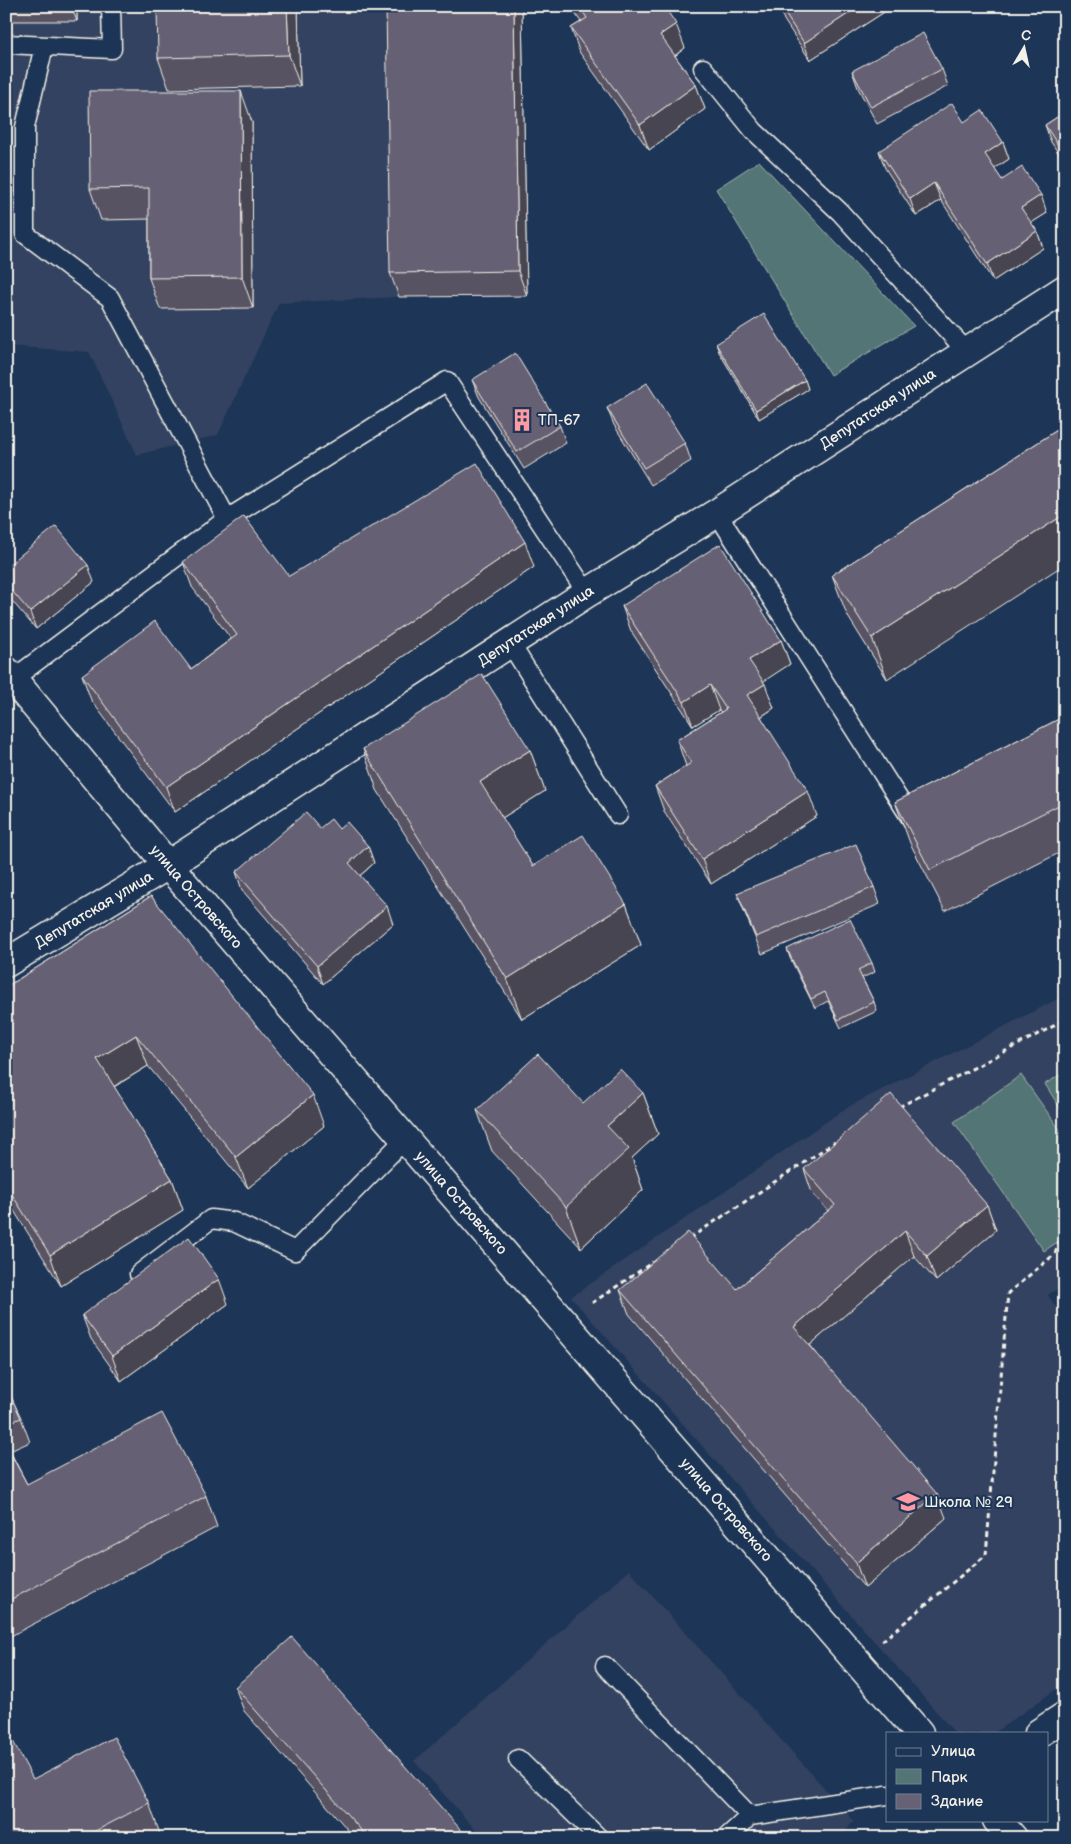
<svg xmlns="http://www.w3.org/2000/svg" width="1071" height="1844" font-family="'Balsamiq Sans',sans-serif">
  <style>
    .built { fill: #334260 }
    .green { fill: #537575; stroke: #a4b3ae }
    .lines { fill: none; stroke-linecap: round; stroke-linejoin: round }
    .lane-casing { stroke: #f4f1e8; stroke-width: 21 }
    .street-casing { stroke: #f4f1e8; stroke-width: 31 }
    .secondary-casing { stroke: #f4f1e8; stroke-width: 31 }
    .path { stroke: #f4f1e8; stroke-width: 3; stroke-dasharray: 5 4; stroke-linecap: butt }
    .lane { stroke: #1d3557; stroke-width: 18 }
    .street { stroke: #1d3557; stroke-width: 28 }
    .secondary { stroke: #1d3557; stroke-width: 28 }
    .wall { fill: #585364; stroke: #f4f1e8 }
    .shaded-wall { fill: #474451; stroke: #f4f1e8 }
    .building { fill: #666174; stroke: #f4f1e8 }
    .labels { text-anchor: middle; dominant-baseline: central; stroke-width: 4; stroke-linejoin: round; paint-order: stroke }
    .street-label { font-size: 15px; fill: #f4f1e8; stroke: #1d3557 }
    .poi-label { font-size: 15px; fill: #f4f1e8; stroke: #1d3557; text-anchor: start }
  </style>
  <rect width="100%" height="100%" fill="#1d3557"/>
  <filter id="ink" filterUnits="userSpaceOnUse"><feTurbulence type="fractalNoise" baseFrequency=".02" numOctaves="2"/><feDisplacementMap in="SourceGraphic" scale="10" xChannelSelector="R" yChannelSelector="G"/><feConvolveMatrix kernelMatrix="1 2 1 2 8 2 1 2 1" color-interpolation-filters="sRGB"/></filter>
  <g filter="url(#ink)">
    <path class="built" d="M 6,6 L 522,6 L 527,296 L 399,297 L 279,303 L 218,435 L 137,455 L 89,352 L 6,346 Z
      M 1065,995 L 1065,1284 L 1048,1295 L 1065,1320 L 1065,1683 L 994,1733 L 955,1733 L 571,1297 L 846,1108 Z
      M 629,1570 L 854,1821 L 840,1838 L 483,1838 L 414,1761 Z"/>
    <path class="green" d="M 759,161 L 914,326 L 830,375 L 716,189 Z
      M 1065,1072 L 1065,1116 L 1045,1084 Z
      M 1021,1075 L 1065,1137 L 1065,1237 L 1044,1251 L 954,1122 Z"/>
    <g class="lines">
      <defs>
        <path id="lane" d="M 6,44 L 112,49 L 111,6
          M 44,46 L 25,127 L 25,234 L 110,298 L 227,519
          M 703,68 L 754,131 L 840,212 L 967,352
          M 717,513 L 912,820
          M 510,643 L 618,815
          M 13,679 L 227,519 L 447,381 L 587,593
          M 139,1274 L 211,1219 L 234,1222 L 295,1251 L 405,1139
          M 605,1666 L 750,1816
          M 518,1759 L 599,1838
          M 726,1838 L 750,1816 L 887,1795"/>
        <path id="street" d="M 6,963 L 168,865 L 587,593 L 717,513 L 1065,289
          M 1039,1733 L 1065,1716"/>
        <path id="secondary" d="M 6,671 L 168,865 L 919,1733
          M 997,1820 L 1013,1838"/>
      </defs>
      <use href="#lane" class="lane-casing"/>
      <use href="#street" class="street-casing"/>
      <use href="#secondary" class="secondary-casing"/>
      <path class="path" d="M 899,1107 L 1065,1020
        M 690,1238 L 835,1142
        M 592,1303 L 653,1262
        M 882,1641 L 986,1555 L 1008,1293 L 1055,1254 L 1065,1225"/>
      <use href="#lane" class="lane"/>
      <use href="#street" class="street"/>
      <use href="#secondary" class="secondary"/>
    </g>
    <path class="wall" d="M 6,6 L 77,6 L 77,21 L 6,21 Z
      M 298,6 L 300,86 L 169,89 L 158,58 Z
      M 522,6 L 527,296 L 399,297 L 390,273 Z
      M 570,6 L 664,6 L 685,48 L 675,56 L 696,85 L 705,109 L 649,150 L 580,53 L 571,28 L 581,22 Z
      M 779,6 L 892,6 L 892,7 L 810,60 L 784,20 Z
      M 942,69 L 948,86 L 877,124 L 858,88 L 852,71 Z
      M 1065,112 L 1065,163 L 1051,142 L 1045,125 Z
      M 252,122 L 253,308 L 160,309 L 149,278 L 149,219 L 101,220 L 90,189 Z
      M 964,122 L 1003,142 L 1009,159 L 994,169 L 1002,180 L 1047,213 L 1031,223 L 1037,231 L 1043,248 L 993,281 L 941,200 L 916,216 L 885,168 L 879,151 Z
      M 716,344 L 805,380 L 808,389 L 759,419 L 719,352 Z
      M 472,380 L 560,426 L 566,443 L 524,469 L 479,397 Z
      M 607,408 L 685,443 L 691,461 L 651,485 L 614,425 Z
      M 1065,425 L 887,679 L 847,615 L 832,575 Z
      M 183,562 L 289,576 L 534,567 L 175,812 L 91,700 L 82,675 L 191,669 L 231,639 L 192,587 Z
      M 6,567 L 94,582 L 36,629 L 6,594 Z
      M 622,606 L 781,640 L 790,664 L 763,681 L 774,708 L 761,717 L 817,816 L 711,884 L 664,811 L 655,786 L 686,766 L 677,740 L 721,712 L 719,710 L 693,726 L 631,631 Z
      M 1065,716 L 1065,850 L 945,911 L 910,843 L 895,802 Z
      M 363,749 L 530,750 L 545,791 L 502,818 L 533,866 L 626,904 L 641,945 L 522,1019 L 377,790 Z
      M 339,829 L 368,846 L 374,863 L 360,876 L 393,924 L 323,984 L 242,890 L 236,872 Z
      M 874,887 L 880,904 L 762,954 L 744,911 L 737,893 Z
      M 151,896 L 324,1126 L 248,1188 L 148,1066 L 114,1087 L 172,1179 L 183,1210 L 61,1286 L 6,1198 L 6,987 Z
      M 787,949 L 872,963 L 875,972 L 862,978 L 874,1002 L 877,1011 L 841,1028 L 828,1001 L 815,1008 L 790,958 Z
      M 643,1093 L 658,1134 L 632,1158 L 643,1190 L 581,1248 L 492,1151 L 477,1110 L 583,1103 Z
      M 804,1169 L 987,1205 L 996,1230 L 936,1281 L 914,1256 L 810,1345 L 946,1518 L 865,1588 L 629,1314 L 620,1290 L 737,1289 L 828,1211 L 812,1193 Z
      M 228,1304 L 121,1381 L 91,1339 L 82,1315 Z
      M 6,1386 L 21,1418 L 30,1442 L 10,1451 L 27,1484 L 206,1496 L 217,1527 L 7,1638 L 6,1636 Z
      M 235,1687 L 468,1838 L 355,1838 L 244,1711 Z
      M 33,1779 L 149,1803 L 160,1834 L 153,1838 L 6,1838 Z"/>
    <path class="shaded-wall" d="M 71,6 L 77,6 L 77,21 Z
      M 287,6 L 298,6 L 300,86 L 289,55 Z
      M 514,6 L 522,6 L 527,296 L 518,271 Z
      M 860,6 L 892,6 L 892,7 L 810,60 L 804,43 Z
      M 676,24 L 685,48 L 669,60 L 660,35 Z
      M 696,85 L 705,109 L 649,150 L 640,125 Z
      M 241,91 L 252,122 L 253,308 L 242,277 Z
      M 1003,142 L 1009,159 L 991,171 L 985,154 Z
      M 934,183 L 941,200 L 916,216 L 910,199 Z
      M 1041,195 L 1047,213 L 1028,225 L 1021,208 Z
      M 1037,231 L 1043,248 L 993,281 L 987,264 Z
      M 805,380 L 808,389 L 759,419 L 756,410 Z
      M 1065,514 L 1065,564 L 887,679 L 872,638 Z
      M 525,542 L 534,567 L 175,812 L 166,787 Z
      M 88,565 L 94,582 L 36,629 L 30,612 Z
      M 781,640 L 790,664 L 758,685 L 749,660 Z
      M 765,684 L 774,708 L 756,720 L 747,695 Z
      M 710,685 L 719,710 L 693,726 L 684,702 Z
      M 530,750 L 545,791 L 494,823 L 480,782 Z
      M 808,791 L 817,816 L 711,884 L 702,859 Z
      M 368,846 L 374,863 L 355,880 L 349,863 Z
      M 626,904 L 641,945 L 522,1019 L 507,979 Z
      M 387,906 L 393,924 L 323,984 L 317,966 Z
      M 136,1035 L 148,1066 L 108,1090 L 97,1059 Z
      M 643,1093 L 658,1134 L 632,1158 L 643,1190 L 581,1248 L 566,1207 L 607,1126 Z
      M 313,1095 L 324,1126 L 248,1188 L 236,1157 Z
      M 172,1179 L 183,1210 L 61,1286 L 50,1255 Z
      M 987,1205 L 996,1230 L 936,1281 L 927,1256 Z
      M 905,1231 L 914,1256 L 803,1351 L 794,1327 Z
      M 219,1279 L 228,1304 L 121,1381 L 112,1356 Z
      M 937,1494 L 946,1518 L 865,1588 L 856,1563 Z"/>
    <path class="building" d="M 157,6 L 287,6 L 289,55 L 158,58 Z
      M 386,6 L 514,6 L 518,271 L 390,273 Z
      M 579,6 L 664,6 L 676,24 L 660,35 L 696,85 L 640,125 L 571,28 L 587,18 Z
      M 780,6 L 860,6 L 804,43 Z
      M 923,33 L 942,69 L 871,107 L 852,71 Z
      M 89,91 L 241,91 L 242,277 L 149,278 L 149,188 L 90,189 Z
      M 952,103 L 964,122 L 982,110 L 1003,142 L 985,154 L 1002,180 L 1022,167 L 1041,195 L 1021,208 L 1037,231 L 987,264 L 934,183 L 910,199 L 879,151 Z
      M 1065,112 L 1065,156 L 1045,125 Z
      M 764,314 L 805,380 L 756,410 L 716,344 Z
      M 515,353 L 560,426 L 517,452 L 472,380 Z
      M 647,383 L 685,443 L 644,468 L 607,408 Z
      M 1065,425 L 1065,514 L 872,638 L 832,575 Z
      M 477,463 L 525,542 L 166,787 L 82,675 L 155,621 L 191,669 L 237,635 L 183,562 L 244,516 L 289,576 Z
      M 56,526 L 88,565 L 30,612 L 6,584 L 6,567 Z
      M 720,544 L 781,640 L 749,660 L 765,684 L 747,695 L 808,791 L 702,859 L 655,786 L 691,763 L 677,740 L 726,709 L 710,685 L 684,702 L 622,606 Z
      M 482,674 L 530,750 L 480,782 L 533,866 L 583,835 L 626,904 L 507,979 L 363,749 Z
      M 1065,716 L 1065,802 L 930,870 L 895,802 Z
      M 306,812 L 320,828 L 331,819 L 339,829 L 347,822 L 368,846 L 349,863 L 387,906 L 317,966 L 236,872 Z
      M 856,844 L 874,887 L 756,937 L 737,893 Z
      M 151,896 L 313,1095 L 236,1157 L 136,1035 L 97,1059 L 172,1179 L 50,1255 L 6,1185 L 6,987 Z
      M 850,919 L 872,963 L 858,970 L 874,1002 L 838,1020 L 825,992 L 811,999 L 787,949 Z
      M 538,1054 L 583,1103 L 620,1069 L 643,1093 L 607,1126 L 629,1149 L 566,1207 L 477,1110 Z
      M 891,1094 L 987,1205 L 927,1256 L 905,1231 L 794,1327 L 937,1494 L 856,1563 L 620,1290 L 688,1232 L 737,1289 L 835,1205 L 804,1169 Z
      M 189,1237 L 219,1279 L 112,1356 L 82,1315 Z
      M 6,1386 L 21,1418 L 6,1424 Z
      M 162,1413 L 206,1496 L 6,1602 L 6,1445 L 27,1484 Z
      M 292,1637 L 468,1838 L 368,1838 L 235,1687 Z
      M 6,1728 L 33,1779 L 114,1737 L 149,1803 L 82,1838 L 6,1838 Z"/>
  </g>
  <defs>
    <symbol id="building-bare" viewBox="-9 -9 18 18"><path d="M-4-6H4V6H1V3H-1V6H-4ZM-2.5-4.3h1.7v1.8h-1.7ZM.8-4.3h1.7v1.8H.8ZM-2.5-1h1.7V.8h-1.7ZM.8-1h1.7V.8H.8Z" fill="#ff9aa2" stroke="#1d3557" stroke-width="2.5" paint-order="stroke"/></symbol>
    <symbol id="school-bare" viewBox="-9 -9 18 18"><path d="M0-5L7-2L0 1L-7-2ZM-4 1L0 2.5L4 1V4Q0 6-4 4Z" fill="#ff9aa2" stroke="#1d3557" stroke-width="2.5" paint-order="stroke"/></symbol>
  </defs>
  <g fill-rule="evenodd">
    <use href="#building-bare" x="506" y="404" width="32" height="32"/>
    <use href="#school-bare" x="892" y="1486" width="32" height="32"/>
  </g>
  <g class="labels">
    <g class="street-label">
      <text transform="translate(878 409) rotate(-33)">Депутатская улица</text>
      <text transform="translate(536 626) rotate(-33)">Депутатская улица</text>
      <text transform="translate(196 897) rotate(49)">улица Островского</text>
      <text transform="translate(94 910) rotate(-31)">Депутатская улица</text>
      <text transform="translate(461 1203) rotate(49)">улица Островского</text>
      <text transform="translate(726 1510) rotate(49)">улица Островского</text>
    </g>
    <g class="poi-label">
      <text x="538" y="420">ТП-67</text>
      <text x="924" y="1502">Школа № 29</text>
    </g>
  </g>
  <rect width="1071" height="1844" fill="none" stroke="#1d3557" stroke-width="25"/>
  <rect x="12" y="12" width="1046" height="1819" fill="none" stroke="#f4f1e8" stroke-width="2" filter="url(#ink)"/>
  <rect x="886" y="1732" width="162" height="90" fill="#1d3557" stroke="#738091"/>
  <rect x="896" y="1748" width="25" height="8" fill="#1d3557" stroke="#738091"/>
  <text x="931" y="1756" font-size="15" fill="#f4f1e8">Улица</text>
  <rect x="896" y="1769" width="25" height="15" fill="#537575" stroke="#738091"/>
  <text x="931" y="1782" font-size="15" fill="#f4f1e8">Парк</text>
  <rect x="896" y="1794" width="25" height="15" fill="#666174" stroke="#738091"/>
  <text x="931" y="1806" font-size="15" fill="#f4f1e8">Здание</text>
  <g transform="translate(1024 48) rotate(9)" stroke="#1d3557" stroke-width="4" paint-order="stroke">
  <path d="M0-4L9 19L0 12L-9 19Z" fill="#f4f1e8"/>
  <text y="-8" font-size="14" font-weight="bold" text-anchor="middle" fill="#f4f1e8">С</text>
  </g>
</svg>
